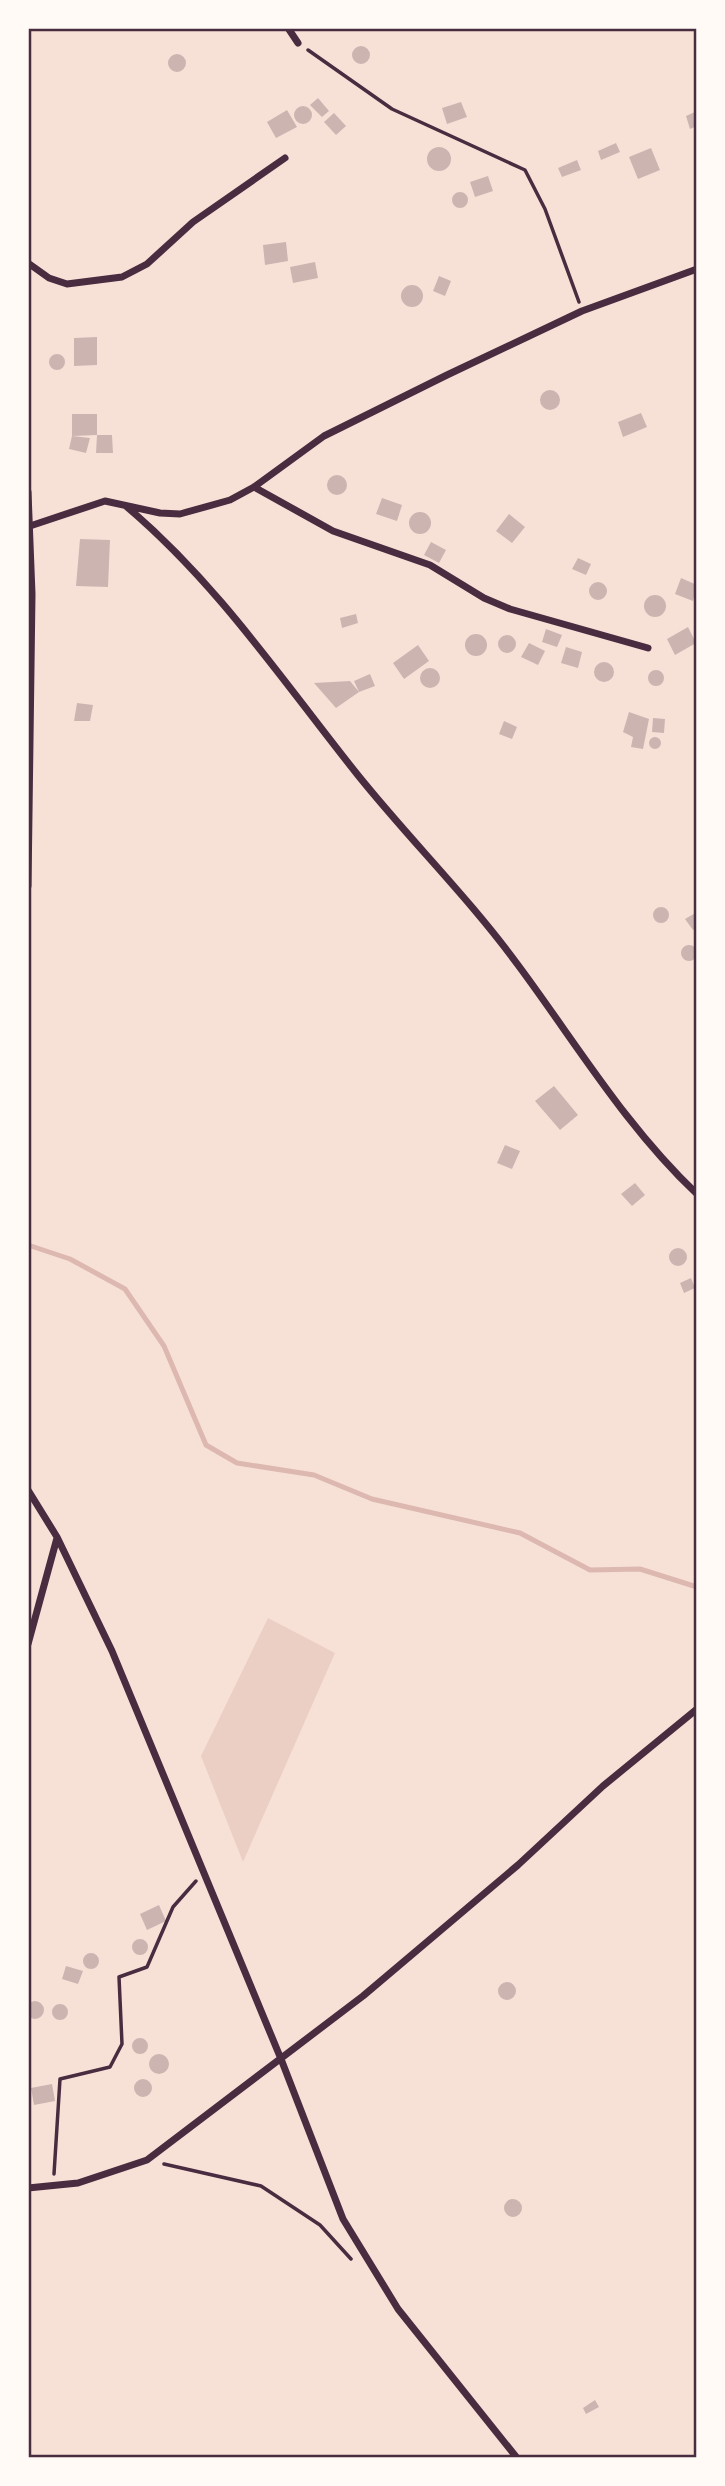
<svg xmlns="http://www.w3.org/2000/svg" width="725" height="2486" font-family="'Nunito Sans',sans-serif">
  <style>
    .green { fill: #ebcfc5 }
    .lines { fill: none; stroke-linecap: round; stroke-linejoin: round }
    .stream { stroke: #dcb8b0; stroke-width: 5 }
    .building { fill: #ccb4b1 }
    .path { stroke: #4a2c40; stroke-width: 3.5 }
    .minor { stroke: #4a2c40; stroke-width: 7 }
    .neatline { fill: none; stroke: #4a2c40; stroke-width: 2.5 }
  </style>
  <rect width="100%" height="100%" fill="#f7e1d7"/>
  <path class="green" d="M 268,1618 L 335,1653 L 243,1862 L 201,1756 Z"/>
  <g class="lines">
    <path class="stream" d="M 28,1245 L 70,1259 L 125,1289 L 164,1346 L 206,1445 L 237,1463 L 314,1475 L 372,1499 L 520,1533 L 590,1570 L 640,1569 L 697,1587"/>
  </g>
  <path class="building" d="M352 55a9 9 0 1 1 18 0a9 9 0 1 1-18 0Z
    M168 63a9 9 0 1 1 18 0a9 9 0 1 1-18 0Z
    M 318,98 L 329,111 L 322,117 L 310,105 Z
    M 461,102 L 467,117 L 447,124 L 442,108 Z
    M294 115a9 9 0 1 1 18 0a9 9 0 1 1-18 0Z
    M 287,110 L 297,127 L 276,138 L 267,122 Z
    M 697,111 L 697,126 L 690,129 L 686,116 Z
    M 334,113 L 346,126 L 336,135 L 324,122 Z
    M 616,143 L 620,152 L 601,160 L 598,151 Z
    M427 159a12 12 0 1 1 24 0a12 12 0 1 1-24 0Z
    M 651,148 L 660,170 L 638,179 L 629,157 Z
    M 577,160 L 581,170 L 562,177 L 558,168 Z
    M 488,176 L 493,191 L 475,197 L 470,182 Z
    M452 200a8 8 0 1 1 16 0a8 8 0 1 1-16 0Z
    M 286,242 L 288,261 L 265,265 L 263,245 Z
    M 315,262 L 318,278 L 293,283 L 290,267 Z
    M 439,276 L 451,281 L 445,296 L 433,291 Z
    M401 296a11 11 0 1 1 22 0a11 11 0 1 1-22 0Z
    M 97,337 L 97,365 L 74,366 L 74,338 Z
    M49 362a8 8 0 1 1 16 0a8 8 0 1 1-16 0Z
    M540 400a10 10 0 1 1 20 0a10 10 0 1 1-20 0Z
    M 641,413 L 647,427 L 623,437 L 618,422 Z
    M 72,414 L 97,414 L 97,435 L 72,436 Z
    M 97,435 L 112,435 L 113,453 L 96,453 Z
    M 72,436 L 90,438 L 86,453 L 69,449 Z
    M327 485a10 10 0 1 1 20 0a10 10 0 1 1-20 0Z
    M 382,498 L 402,505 L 397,521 L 376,514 Z
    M409 523a11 11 0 1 1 22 0a11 11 0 1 1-22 0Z
    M 509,514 L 525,527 L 512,543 L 496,531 Z
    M 80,539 L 110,540 L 108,587 L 76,586 Z
    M 431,542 L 446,550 L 439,563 L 424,555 Z
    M 578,558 L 591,564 L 586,575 L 572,569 Z
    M 681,578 L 697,585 L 693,601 L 675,594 Z
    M589 591a9 9 0 1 1 18 0a9 9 0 1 1-18 0Z
    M644 606a11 11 0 1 1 22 0a11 11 0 1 1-22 0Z
    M 356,614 L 358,623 L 342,628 L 340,618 Z
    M 688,627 L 696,643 L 675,655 L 667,639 Z
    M 546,629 L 562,635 L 557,647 L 542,642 Z
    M465 645a11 11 0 1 1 22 0a11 11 0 1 1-22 0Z
    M498 644a9 9 0 1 1 18 0a9 9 0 1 1-18 0Z
    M 529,643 L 545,651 L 538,665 L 521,657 Z
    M 418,645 L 429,661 L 404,679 L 393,663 Z
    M 566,647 L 582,652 L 578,668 L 561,663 Z
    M594 672a10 10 0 1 1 20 0a10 10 0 1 1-20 0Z
    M420 678a10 10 0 1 1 20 0a10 10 0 1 1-20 0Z
    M648 678a8 8 0 1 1 16 0a8 8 0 1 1-16 0Z
    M 370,674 L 375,686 L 359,692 L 354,681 Z
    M 350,681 L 359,692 L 336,708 L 314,683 Z
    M 77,703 L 93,705 L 90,721 L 74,721 Z
    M 629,712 L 649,719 L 643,749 L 631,747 L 633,737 L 623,732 Z
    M 653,718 L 665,719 L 664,733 L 652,732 Z
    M 504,721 L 517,727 L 512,739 L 499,734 Z
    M649 743a6 6 0 1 1 12 0a6 6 0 1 1-12 0Z
    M653 915a8 8 0 1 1 16 0a8 8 0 1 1-16 0Z
    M 697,912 L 697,928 L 693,930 L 685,919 Z
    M681 953a8 8 0 1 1 16 0a8 8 0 1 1-16 0Z
    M 554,1086 L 578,1115 L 560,1130 L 535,1101 Z
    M 505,1145 L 520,1151 L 512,1169 L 497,1163 Z
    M 635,1183 L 645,1195 L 632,1206 L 621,1194 Z
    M669 1257a9 9 0 1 1 18 0a9 9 0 1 1-18 0Z
    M 691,1278 L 695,1288 L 684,1293 L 680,1283 Z
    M 159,1905 L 166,1921 L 147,1930 L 140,1914 Z
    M132 1947a8 8 0 1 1 16 0a8 8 0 1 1-16 0Z
    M83 1961a8 8 0 1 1 16 0a8 8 0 1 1-16 0Z
    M 66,1966 L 83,1971 L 78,1984 L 62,1979 Z
    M498 1991a9 9 0 1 1 18 0a9 9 0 1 1-18 0Z
    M26 2010a9 9 0 1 1 18 0a9 9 0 1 1-18 0Z
    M52 2012a8 8 0 1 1 16 0a8 8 0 1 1-16 0Z
    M132 2046a8 8 0 1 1 16 0a8 8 0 1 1-16 0Z
    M149 2064a10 10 0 1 1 20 0a10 10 0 1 1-20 0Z
    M134 2088a9 9 0 1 1 18 0a9 9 0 1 1-18 0Z
    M 52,2084 L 55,2101 L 34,2105 L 31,2088 Z
    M504 2208a9 9 0 1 1 18 0a9 9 0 1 1-18 0Z
    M 595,2400 L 599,2407 L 586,2414 L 583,2408 Z"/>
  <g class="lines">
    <path class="path" d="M 308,50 L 392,109 L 525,170 L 545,209 L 579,302
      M 164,2164 L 261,2186 L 320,2225 L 351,2259
      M 54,2174 L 60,2079 L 110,2067 L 122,2044 L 119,1977 L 147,1967 L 173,1907 L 196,1881"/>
    <path class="minor" d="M 288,28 L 298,43
      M 28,263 L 49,278 L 67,284 L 122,277 L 147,264 L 193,222 L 285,158
      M 254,487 L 333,531 L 430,565 L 484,598 L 510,609 L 648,648
      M 28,492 L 32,594 L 28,886
      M 126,506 C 218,584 282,680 357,774 C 409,839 469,898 518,965 C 576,1043 626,1127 697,1194
      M 30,526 L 105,501 L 160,513 L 180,514 L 230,500 L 254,487 L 324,436 L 447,375 L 582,311 L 697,269
      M 28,1490 L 57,1537 L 112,1651 L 281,2059 L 343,2219 L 398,2309 L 517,2458
      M 28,1644 L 57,1538
      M 28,2188 L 78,2183 L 147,2160 L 363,1996 L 518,1865 L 603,1786 L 697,1709"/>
  </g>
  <rect width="725" height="2486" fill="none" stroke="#fffaf5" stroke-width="60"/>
  <rect x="30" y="30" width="665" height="2426" class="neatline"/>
</svg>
